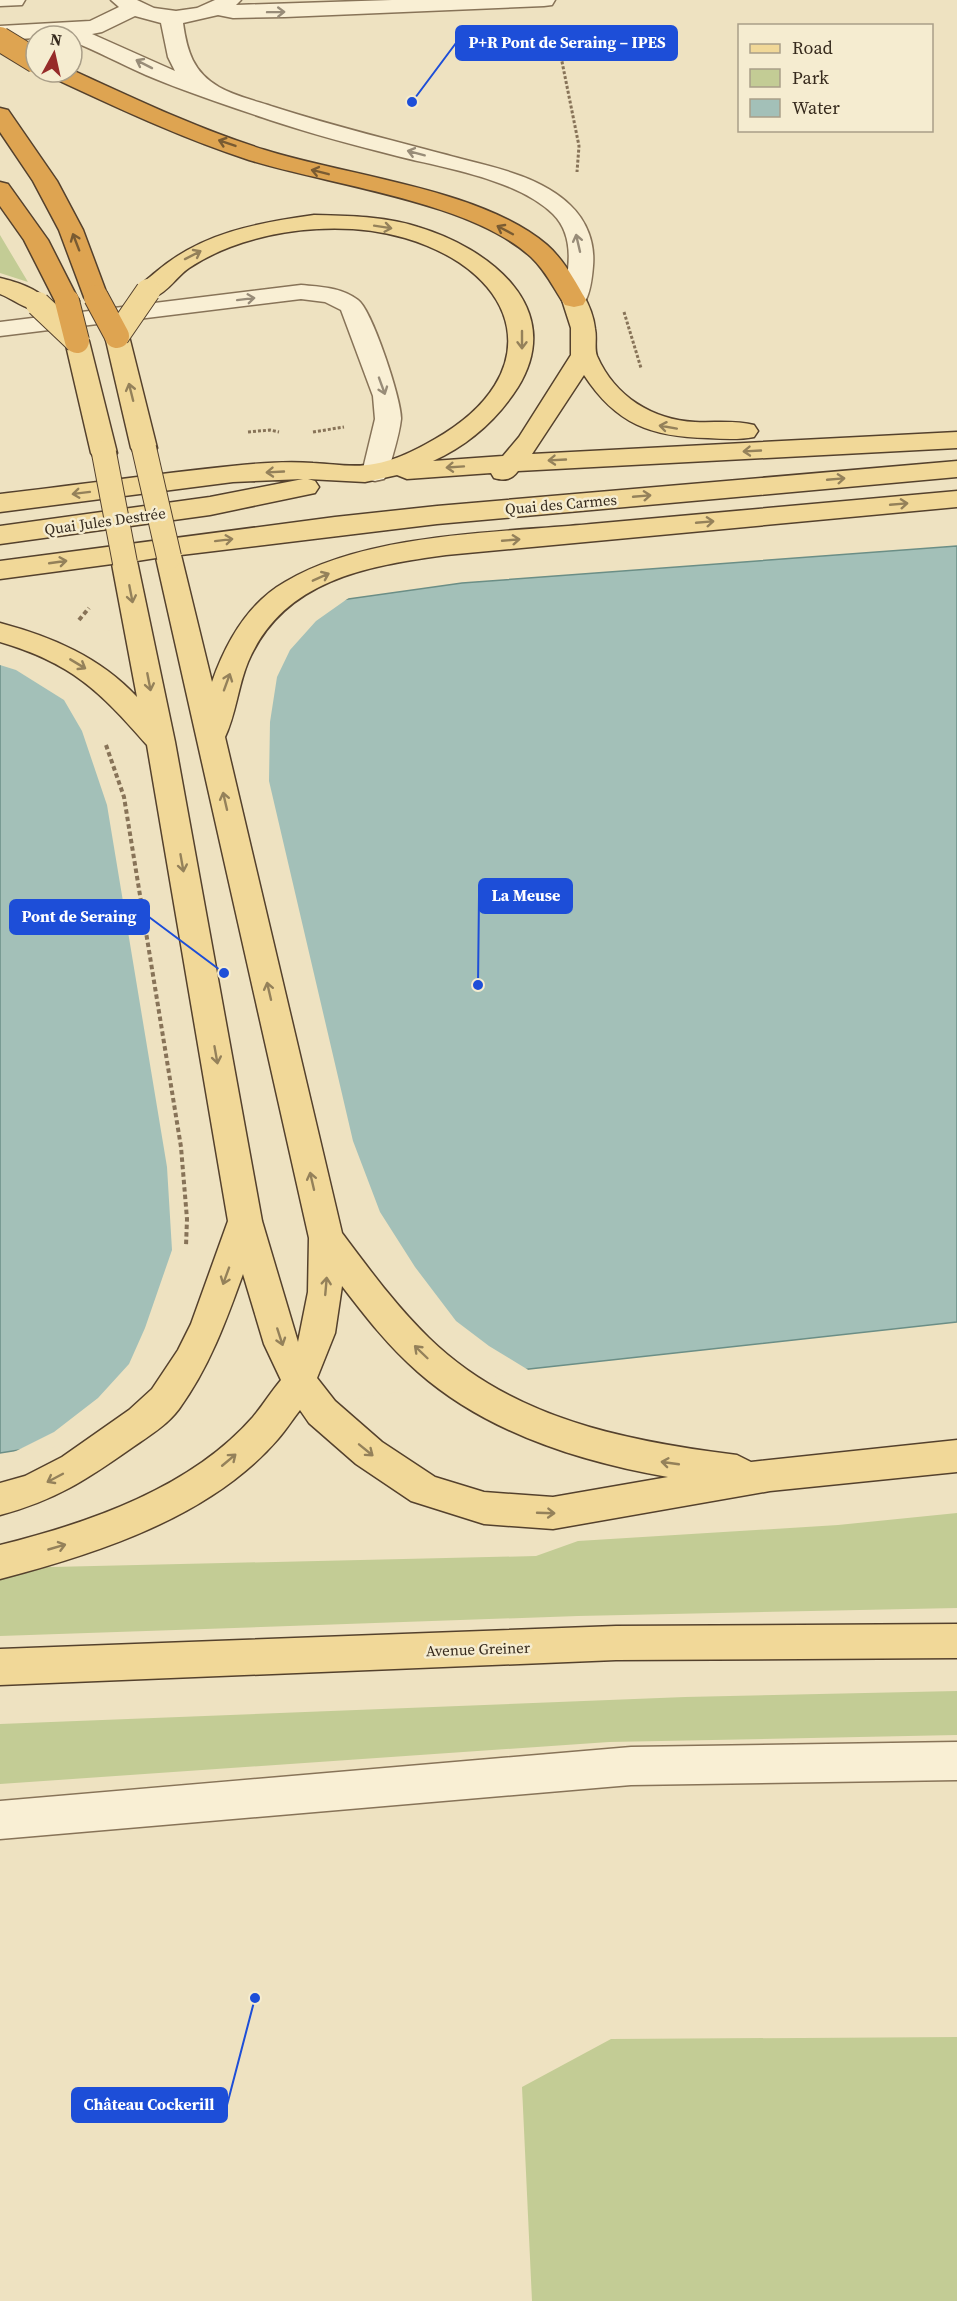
<svg xmlns="http://www.w3.org/2000/svg" width="957" height="2301" font-family="'Source Serif 4',serif">
  <style>
    .green { fill: #c3cc95 }
    .water { fill: #a3c0b8; stroke: #6b8e86; stroke-width: 1.5 }
    .pier { fill: #eee2c1 }
    .lines { fill: none; stroke-linecap: round; stroke-linejoin: round }
    .minor-casing { stroke: #877358; stroke-width: 3 }
    .major-casing { stroke: #54412d; stroke-width: 3 }
    .highway-casing { stroke: #54412d; stroke-width: 3 }
    .path-far1 { stroke: #877358; stroke-width: 3; stroke-dasharray: 3 2; stroke-linecap: butt }
    .path { stroke: #877358; stroke-width: 4; stroke-dasharray: 4.5 3; stroke-linecap: butt }
    .minor { fill: #f9efd4; fill-rule: evenodd }
    .major { fill: #f1d898; fill-rule: evenodd }
    .highway { fill: #dea451; fill-rule: evenodd }
    .major-bridge-casing { stroke: #54412d; stroke-width: 26; stroke-linecap: butt }
    .highway-bridge-casing { stroke: #54412d; stroke-width: 26; stroke-linecap: butt }
    .major-bridge { stroke: #f1d898; stroke-width: 24 }
    .highway-bridge { stroke: #dea451; stroke-width: 24 }
    .oneway { stroke: #988c78 }
    .oneway2 { stroke: #795b32 }
    .oneway3 { stroke: #94815a }
    .labels { text-anchor: middle; dominant-baseline: central; stroke-width: 5; stroke-linejoin: round; paint-order: stroke }
    .street-label { font-size: 15px; fill: #362a1d; stroke: #f5ecd0 }
    .leader { fill: none; stroke: #1d4ed8; stroke-width: 2 }
    .callout-dot { fill: #1d4ed8; stroke: #f5ecd0; stroke-width: 2 }
    .callout { fill: #1d4ed8; stroke: #1d4ed8; stroke-width: 2 }
    .callout-label { font-size: 16px; text-anchor: middle; font-weight: bold; fill: #fff }
  </style>
  <rect width="100%" height="100%" fill="#eee2c1"/>
  <path class="green" d="M 0,235 L 28,282 L 0,273 Z
    M 957,1513 L 957,1608 L 578,1616 L 0,1636 L 0,1570 L 8,1568 L 536,1556 L 578,1541 L 838,1525 Z
    M 957,1691 L 957,1735 L 609,1742 L 0,1784 L 0,1724 L 685,1697 Z
    M 957,2037 L 957,2301 L 532,2301 L 522,2087 L 611,2039 Z"/>
  <path class="water" d="M 957,546 L 957,1322 L 529,1369 L 0,1453 L 0,648 L 462,583 Z"/>
  <path class="pier" d="M 350,597 L 316,621 L 290,650 L 277,677 L 270,722 L 269,781 L 353,1141 L 380,1212 L 415,1267 L 456,1321 L 489,1346 L 530,1371 L 10,1454 L 54,1432 L 98,1398 L 129,1364 L 145,1328 L 172,1250 L 167,1167 L 107,805 L 82,731 L 64,700 L 16,670 L 0,665 L 0,645 Z"/>
  <g class="lines">
    <defs>
      <path id="minor" d="M 0,0 L 25,0 L 22,5 L 0,6 Z
        M 111,0 L 137,0 L 154,8 L 176,11 L 197,8 L 215,0 L 241,0 L 236,5 L 392,0 L 555,0 L 552,5 L 544,6 L 285,17 L 233,18 L 218,15 L 183,23 C 187,51 193,72 219,87 C 235,96 256,101 274,107 C 336,127 399,142 462,159 C 498,168 542,178 570,205 C 587,221 595,243 593,266 C 592,279 590,295 583,305 L 574,307 L 565,305 L 562,300 C 569,272 576,237 553,214 C 517,179 444,168 397,156 C 354,145 312,134 270,120 C 229,106 186,92 146,75 C 121,64 97,51 72,41 L 72,36 L 0,40 L 0,26 L 90,21 L 119,7 ZM 135,16 L 161,23 L 168,57 L 175,71 L 92,34 L 102,32 Z
        M 301,285 C 321,287 341,287 358,300 C 372,310 402,401 401,419 C 399,437 392,456 388,473 L 384,479 L 375,481 L 366,479 L 362,473 L 375,419 L 373,396 L 341,310 L 325,302 L 301,299 L 0,336 L 0,322 Z
        M 957,1742 L 957,1780 L 631,1785 L 0,1839 L 0,1801 L 631,1747 Z"/>
      <path id="major" d="M 314,215 C 349,216 385,216 418,227 C 488,248 567,307 518,387 C 497,420 468,445 433,461 L 503,456 L 519,437 L 571,355 L 571,328 L 562,300 L 565,295 L 574,293 L 583,295 C 589,304 594,318 595,329 C 597,338 594,348 597,356 C 615,397 653,420 695,422 C 714,423 735,420 754,425 L 758,431 L 754,437 C 739,440 723,439 708,438 C 651,437 616,424 584,375 L 532,454 L 957,432 L 957,448 L 518,471 C 511,480 505,481 494,478 L 491,473 L 407,479 L 397,475 L 365,482 L 308,479 L 315,481 L 319,487 L 315,493 L 210,515 L 0,544 L 0,526 L 210,497 L 303,479 L 233,482 L 0,512 L 0,494 C 77,485 155,474 232,466 C 259,463 287,461 313,463 C 333,464 355,468 374,464 C 394,461 418,449 435,439 C 549,374 523,273 405,238 C 350,222 283,227 230,247 C 217,252 201,260 189,268 C 177,276 168,292 154,297 C 149,299 145,298 139,296 L 136,291 C 141,283 149,278 156,272 C 201,233 257,223 314,215 Z
        M 0,278 C 17,282 40,289 50,304 L 47,309 C 29,314 16,300 0,294 Z
        M 117,329 L 126,331 L 129,336 L 157,448 L 153,454 L 144,456 L 135,454 L 131,448 L 105,336 L 108,331 Z
        M 77,334 L 86,336 L 89,341 L 117,453 L 113,459 L 104,461 L 95,459 L 91,453 L 65,341 L 68,336 Z
        M 957,461 L 957,477 L 437,524 L 181,555 L 212,682 C 226,642 248,603 285,582 C 368,533 497,533 591,524 C 713,513 835,502 957,491 L 957,507 L 446,555 C 366,566 283,580 248,662 C 238,686 236,714 225,737 L 342,1233 C 369,1269 396,1306 429,1338 C 512,1419 626,1441 737,1455 L 751,1462 L 957,1440 L 957,1472 L 770,1491 L 553,1529 L 484,1524 L 411,1501 L 356,1464 L 309,1423 L 300,1410 C 292,1420 286,1430 278,1439 C 211,1517 96,1554 0,1579 L 0,1545 C 89,1523 191,1488 253,1417 C 263,1405 271,1392 281,1380 L 264,1344 L 243,1274 C 226,1321 209,1368 179,1409 C 167,1425 149,1436 133,1447 C 86,1480 56,1500 0,1515 L 0,1483 L 25,1476 L 62,1457 L 129,1410 L 152,1389 L 178,1350 L 191,1324 L 228,1221 L 147,745 C 99,690 71,663 0,642 L 0,623 C 52,637 100,657 137,697 L 112,564 L 0,579 L 0,561 L 335,517 L 437,506 ZM 156,558 L 309,1238 L 308,1292 L 298,1342 L 262,1221 L 175,742 L 137,561 ZM 342,1286 C 365,1316 389,1347 418,1372 C 486,1432 580,1462 668,1477 L 553,1497 L 484,1492 L 435,1477 L 382,1442 L 335,1401 L 317,1378 L 335,1333 Z
        M 957,1624 L 957,1658 L 616,1660 L 0,1685 L 0,1649 L 616,1626 Z"/>
      <path id="highway" d="M 72,70 C 135,99 198,129 265,150 C 347,176 482,189 547,245 C 564,260 575,281 586,300 L 583,305 L 574,307 L 565,305 C 554,289 546,271 531,257 C 470,201 329,185 249,160 C 181,138 116,107 51,77 L 48,72 L 72,72 Z
        M 0,108 L 8,110 L 57,181 L 83,230 L 108,297 L 105,302 L 96,304 L 87,302 L 84,297 L 59,230 L 33,181 L 0,132 Z
        M 0,182 L 8,184 L 48,240 L 79,301 L 76,306 L 67,308 L 58,306 L 55,301 L 24,240 L 0,206 Z"/>
    </defs>
    <use href="#minor" class="minor-casing"/>
    <use href="#major" class="major-casing"/>
    <use href="#highway" class="highway-casing"/>
    <path class="path-far1" d="M 556,32 L 579,146 L 577,172
      M 624,312 L 641,368
      M 248,432 L 270,430 L 279,432
      M 313,432 L 344,427"/>
    <path class="path" d="M 79,620 L 89,608
      M 106,745 L 124,797 L 181,1147 L 187,1219 L 186,1246"/>
    <use href="#minor" class="minor"/>
    <use href="#major" class="major"/>
    <use href="#highway" class="highway"/>
    <defs>
      <path id="major-bridge" d="M 38,304 L 77,341
        M 117,336 L 148,291
        M 144,448 L 169,557
        M 104,453 L 125,563"/>
      <path id="highway-bridge" d="M 0,39 L 36,61
        M 96,297 L 117,336
        M 67,301 L 77,341"/>
    </defs>
    <use href="#major-bridge" class="major-bridge-casing"/>
    <use href="#highway-bridge" class="highway-bridge-casing"/>
    <use href="#major-bridge" class="major-bridge"/>
    <use href="#highway-bridge" class="highway-bridge"/>
  </g>
  <defs><path id="oneway-shaft" d="M-6 0H5M1.5-3L5.5 0L1.5 3" fill="none" stroke-width="1.6" stroke-linecap="round" stroke-linejoin="round" transform="scale(1.5)"/></defs>
  <g class="oneway">
    <use href="#oneway-shaft" transform="translate(276 12) rotate(-1)"/>
    <use href="#oneway-shaft" transform="translate(144 64) rotate(-153)"/>
    <use href="#oneway-shaft" transform="translate(416 153) rotate(-165)"/>
    <use href="#oneway-shaft" transform="translate(578 243) rotate(-103)"/>
    <use href="#oneway-shaft" transform="translate(246 299) rotate(-7)"/>
    <use href="#oneway-shaft" transform="translate(382 386) rotate(70)"/>
  </g>
  <g class="oneway2">
    <use href="#oneway-shaft" transform="translate(227 143) rotate(-161)"/>
    <use href="#oneway-shaft" transform="translate(320 172) rotate(-166)"/>
    <use href="#oneway-shaft" transform="translate(505 230) rotate(-152)"/>
    <use href="#oneway-shaft" transform="translate(76 242) rotate(-111)"/>
  </g>
  <g class="oneway3">
    <use href="#oneway-shaft" transform="translate(383 227) rotate(9)"/>
    <use href="#oneway-shaft" transform="translate(193 255) rotate(-27)"/>
    <use href="#oneway-shaft" transform="translate(522 340) rotate(90)"/>
    <use href="#oneway-shaft" transform="translate(131 392) rotate(-104)"/>
    <use href="#oneway-shaft" transform="translate(668 427) rotate(-170)"/>
    <use href="#oneway-shaft" transform="translate(752 451) rotate(177)"/>
    <use href="#oneway-shaft" transform="translate(557 460) rotate(177)"/>
    <use href="#oneway-shaft" transform="translate(455 467) rotate(176)"/>
    <use href="#oneway-shaft" transform="translate(275 472) rotate(177)"/>
    <use href="#oneway-shaft" transform="translate(836 479) rotate(-5)"/>
    <use href="#oneway-shaft" transform="translate(81 493) rotate(173)"/>
    <use href="#oneway-shaft" transform="translate(642 496) rotate(-5)"/>
    <use href="#oneway-shaft" transform="translate(899 504) rotate(-5)"/>
    <use href="#oneway-shaft" transform="translate(705 522) rotate(-5)"/>
    <use href="#oneway-shaft" transform="translate(224 540) rotate(-7)"/>
    <use href="#oneway-shaft" transform="translate(511 540) rotate(-5)"/>
    <use href="#oneway-shaft" transform="translate(58 562) rotate(-8)"/>
    <use href="#oneway-shaft" transform="translate(321 577) rotate(-24)"/>
    <use href="#oneway-shaft" transform="translate(131 594) rotate(79)"/>
    <use href="#oneway-shaft" transform="translate(78 664) rotate(31)"/>
    <use href="#oneway-shaft" transform="translate(149 682) rotate(79)"/>
    <use href="#oneway-shaft" transform="translate(227 682) rotate(-70)"/>
    <use href="#oneway-shaft" transform="translate(225 801) rotate(-103)"/>
    <use href="#oneway-shaft" transform="translate(182 863) rotate(80)"/>
    <use href="#oneway-shaft" transform="translate(269 991) rotate(-103)"/>
    <use href="#oneway-shaft" transform="translate(216 1055) rotate(80)"/>
    <use href="#oneway-shaft" transform="translate(312 1181) rotate(-103)"/>
    <use href="#oneway-shaft" transform="translate(226 1276) rotate(110)"/>
    <use href="#oneway-shaft" transform="translate(326 1286) rotate(-85)"/>
    <use href="#oneway-shaft" transform="translate(280 1337) rotate(72)"/>
    <use href="#oneway-shaft" transform="translate(421 1352) rotate(-136)"/>
    <use href="#oneway-shaft" transform="translate(366 1450) rotate(39)"/>
    <use href="#oneway-shaft" transform="translate(229 1460) rotate(-40)"/>
    <use href="#oneway-shaft" transform="translate(670 1463) rotate(-172)"/>
    <use href="#oneway-shaft" transform="translate(55 1478) rotate(152)"/>
    <use href="#oneway-shaft" transform="translate(546 1513) rotate(2)"/>
    <use href="#oneway-shaft" transform="translate(57 1547) rotate(-16)"/>
  </g>
  <g class="labels">
    <g class="street-label">
      <text transform="translate(561 504) rotate(-5)">Quai des Carmes</text>
      <text transform="translate(105 521) rotate(-8)">Quai Jules Destrée</text>
      <text transform="translate(478 1649) rotate(-2)">Avenue Greiner</text>
    </g>
  </g>
  <path class="leader" d="M412 102L456 43M478 985L479 896M224 973L149 917M255 1998L227 2105"/>
  <g class="callout-dot">
    <circle cx="412" cy="102" r="6"/>
    <circle cx="478" cy="985" r="6"/>
    <circle cx="224" cy="973" r="6"/>
    <circle cx="255" cy="1998" r="6"/>
  </g>
  <g class="callout">
    <rect x="456" y="26" width="221" height="34" rx="6"/>
    <rect x="479" y="879" width="93" height="34" rx="6"/>
    <rect x="10" y="900" width="139" height="34" rx="6"/>
    <rect x="72" y="2088" width="155" height="34" rx="6"/>
  </g>
  <g class="callout-label">
    <text x="567" y="48">P+R Pont de Seraing – IPES</text>
    <text x="526" y="901">La Meuse</text>
    <text x="79" y="922">Pont de Seraing</text>
    <text x="149" y="2110">Château Cockerill</text>
  </g>
  <rect x="738" y="24" width="195" height="108" fill="#f5ecd0" stroke="#a99e88" stroke-width="1.5"/>
  <rect x="750" y="44" width="30" height="9" fill="#f1d898" stroke="#a99e88" stroke-width="1.5"/>
  <text x="792" y="54" font-size="18" fill="#362a1d">Road</text>
  <rect x="750" y="69" width="30" height="18" fill="#c3cc95" stroke="#a99e88" stroke-width="1.5"/>
  <text x="792" y="84" font-size="18" fill="#362a1d">Park</text>
  <rect x="750" y="99" width="30" height="18" fill="#a3c0b8" stroke="#a99e88" stroke-width="1.5"/>
  <text x="792" y="114" font-size="18" fill="#362a1d">Water</text>
  <g transform="translate(54 54) rotate(8)"><circle r="28" fill="#f5ecd0" stroke="#a99e88" stroke-width="1.5"/>
  <path d="M0-4.5L10 22L0 15L-10 22Z" fill="#962b29"/>
  <text y="-9" font-size="16" font-weight="bold" text-anchor="middle" fill="#362a1d">N</text>
  </g>
</svg>
